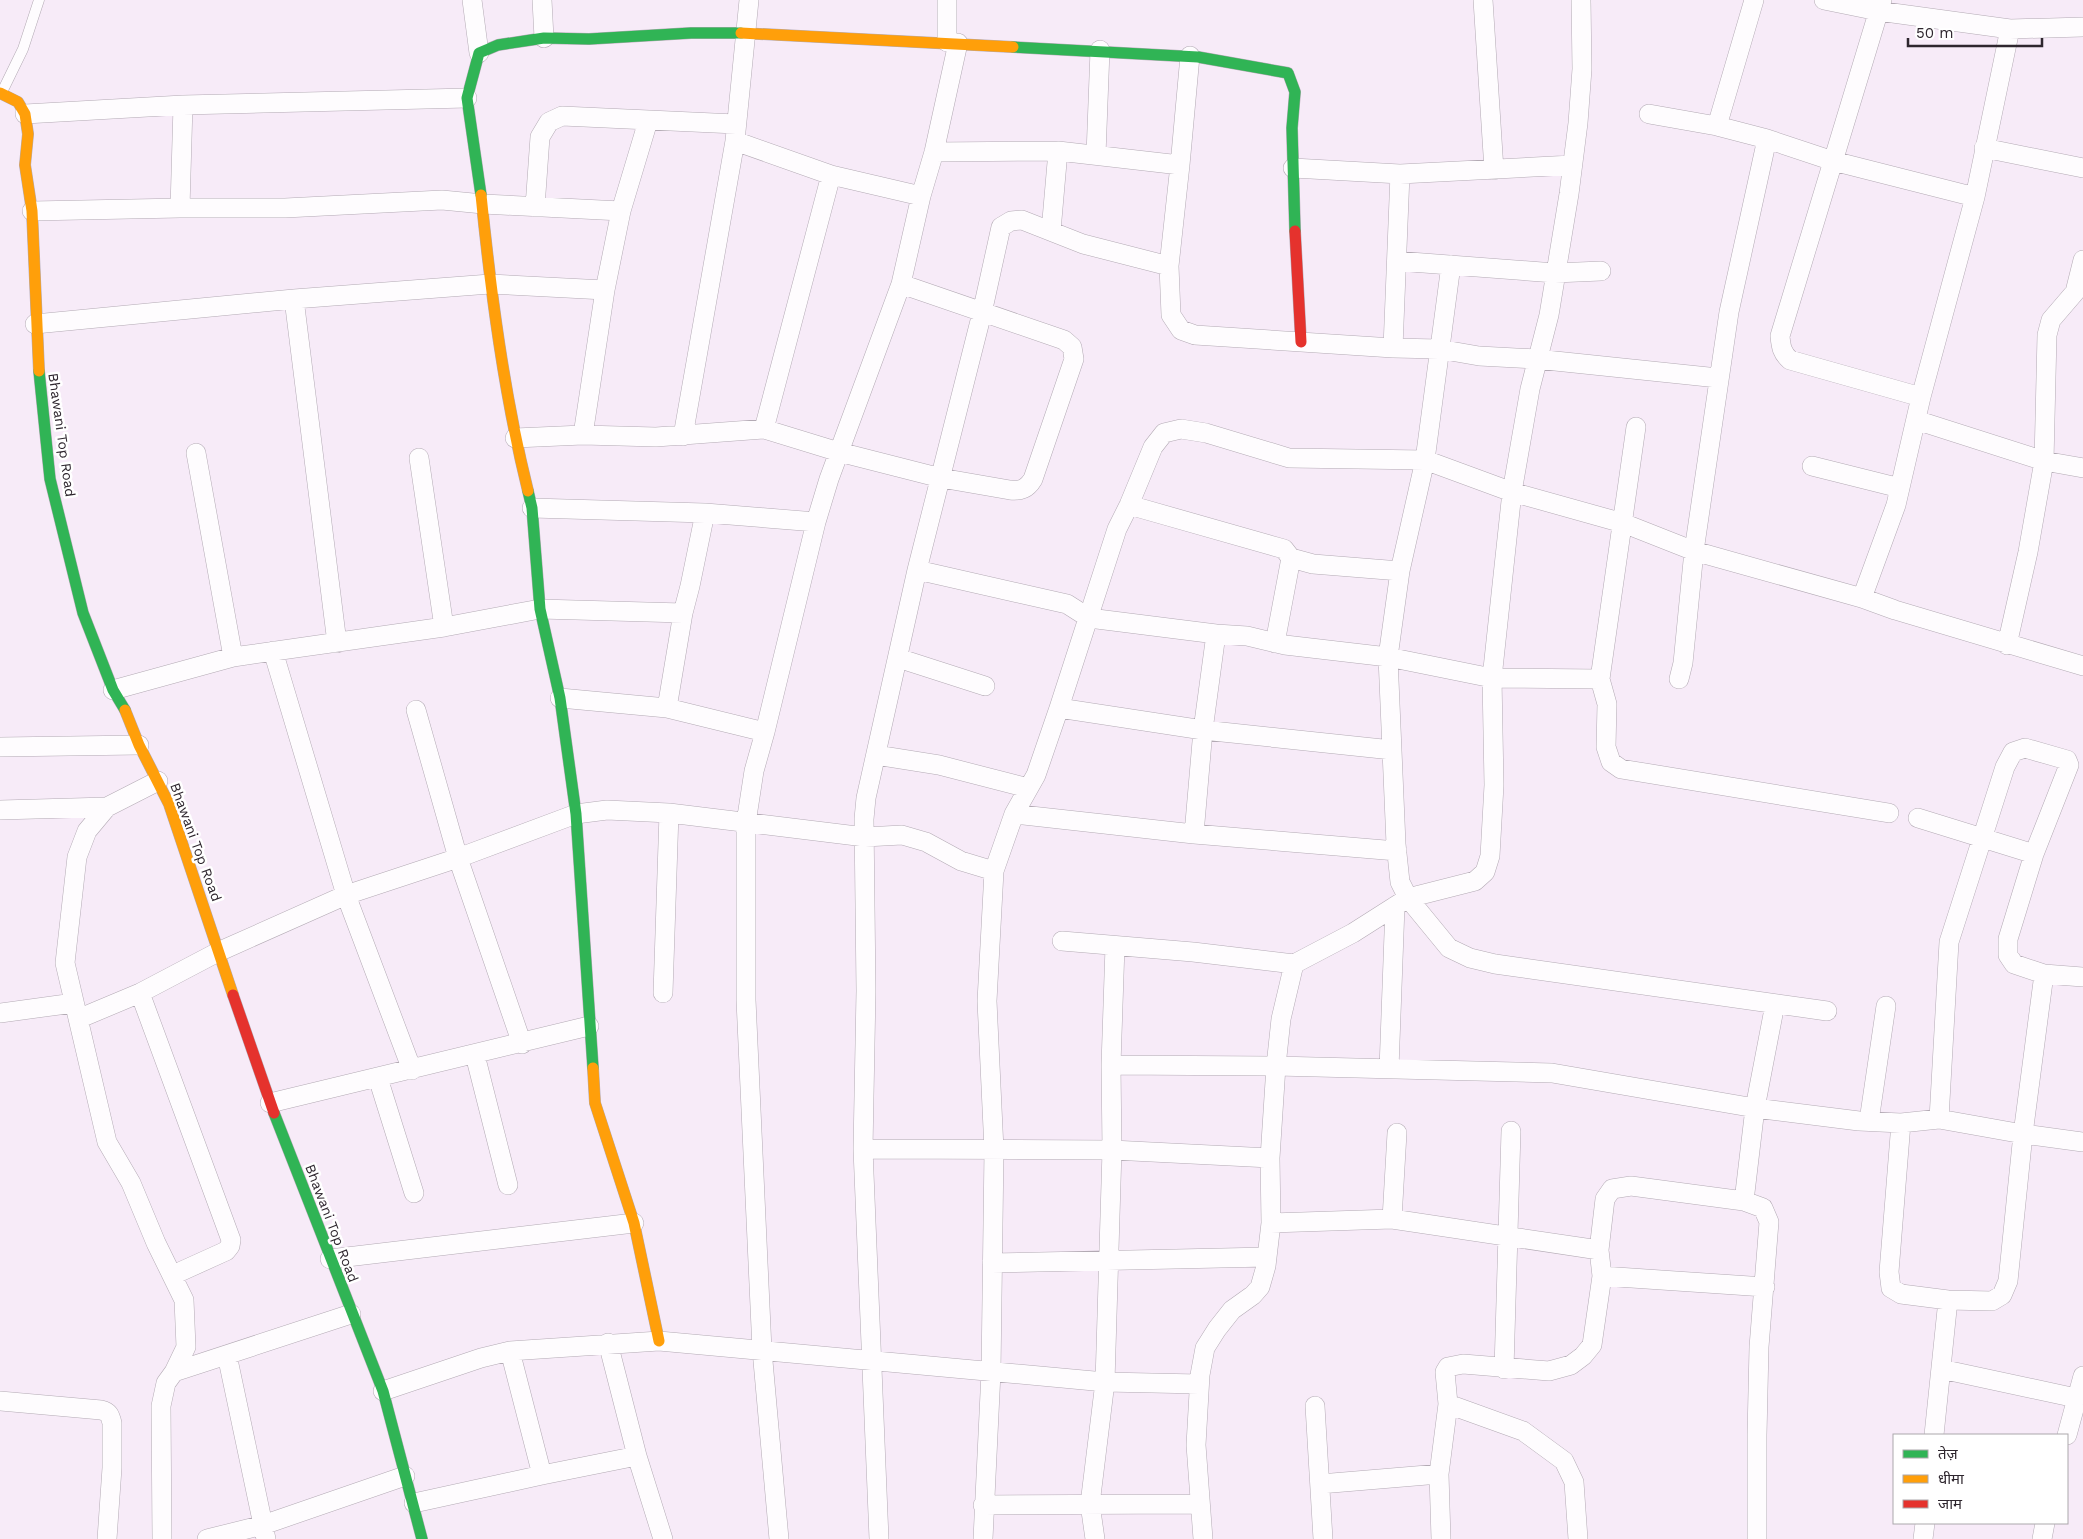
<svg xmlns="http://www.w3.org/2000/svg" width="2083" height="1539" font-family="'Work Sans','Noto Sans Devanagari',sans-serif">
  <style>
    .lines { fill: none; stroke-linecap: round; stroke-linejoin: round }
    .lane-casing { stroke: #b3aab4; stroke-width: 11 }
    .street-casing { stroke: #b3aab4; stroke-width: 20 }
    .fast-casing { stroke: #b3aab4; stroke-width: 12 }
    .slow-casing { stroke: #b3aab4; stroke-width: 12 }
    .jam-casing { stroke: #b3aab4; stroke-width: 12 }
    .lane { stroke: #fefcfe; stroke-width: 10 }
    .street { stroke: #fefcfe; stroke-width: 19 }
    .fast { stroke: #30b455; stroke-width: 11 }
    .slow { stroke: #ff9f0a; stroke-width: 11 }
    .jam { stroke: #e5322d; stroke-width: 11 }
    .labels { text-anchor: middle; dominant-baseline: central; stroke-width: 5; stroke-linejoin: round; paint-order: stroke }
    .street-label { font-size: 14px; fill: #2e262e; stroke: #fff }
  </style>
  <rect width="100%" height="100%" fill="#f7ebf8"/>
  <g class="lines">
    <defs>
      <path id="lane" d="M 2,92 L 23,49 L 39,0"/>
      <path id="street" d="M 472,0 L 479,53
        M 542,0 L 544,38
        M 947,0 L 947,42
        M 1483,0 L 1494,170
        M 1824,0 L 1878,11 L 2010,29 L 2083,27
        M 1882,0 L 1780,336 C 1781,347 1782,353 1790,360 L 1921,397
        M 25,114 L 183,105 L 467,98
        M 1649,114 L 1717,126 L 1767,139 L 1833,161 L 1975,197
        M 1717,126 L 1754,0
        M 735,141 L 831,175 L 921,196
        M 1984,148 L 2083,168
        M 934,152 L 1058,151 L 1180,165 L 1169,266 L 1171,315 L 1181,330 L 1195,335 L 1393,348 L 1439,349 L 1479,356 L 1536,359 L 1718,378
        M 1096,155 L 1100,50
        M 1180,165 L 1190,56
        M 1293,168 L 1400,174 L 1572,165
        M 535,207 L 540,137 L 549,122 L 562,116 L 736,124
        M 180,208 L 183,105
        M 32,211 L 180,208 L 285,208 L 442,200 L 483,204 L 621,211
        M 1051,231 L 1058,151
        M 1397,261 L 1555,273 L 1601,271
        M 1451,265 L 1425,460 L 1400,571 L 1388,657 L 1396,844 L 1400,882 L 1408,898 L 1449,948 L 1470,958 L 1495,964 L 1827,1011
        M 294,299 L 337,643
        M 35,324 L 294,299 L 490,284 L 605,290
        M 1393,348 L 1400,174
        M 1916,420 L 2044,461 L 2083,468
        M 764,429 L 831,175
        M 583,435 L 605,290 L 621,211 L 648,121
        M 683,436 L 735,141 L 749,0
        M 515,438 L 583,435 L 656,437 L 764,429 L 839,452 L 941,478 L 1010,490 C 1021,491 1027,489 1033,479 L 1074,359 L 1072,347 L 1064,340 L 901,284
        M 196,453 L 233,657
        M 419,458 L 444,627
        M 1812,466 L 1900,488
        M 1129,505 L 1284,549 L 1291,558 L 1313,564 L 1400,571
        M 532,508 L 705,513 L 816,522
        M 917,570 L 1067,604 L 1089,618 L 1216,634 L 1247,636 L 1285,645 L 1388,657 L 1492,678 L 1600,679 L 1636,427
        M 1862,598 L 1896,505 L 1921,397 L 1975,197 L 2010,29
        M 1275,643 L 1291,558
        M 2007,645 L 2028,552 L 2044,461 L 2047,335 L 2051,320 L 2075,292 L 2083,260
        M 273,651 L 346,895 L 412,1070
        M 898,658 L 985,686
        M 1600,679 L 1607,704 L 1606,747 L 1611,762 L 1621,769 L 1889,813
        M 1679,679 L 1683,663 L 1694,551 L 1729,312 L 1767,139
        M 113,690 L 233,657 L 444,627 L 540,609 L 683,613
        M 560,698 L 667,708 L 765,732
        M 667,708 L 683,613 L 690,586 L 705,513
        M 1059,708 L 1203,730 L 1392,750
        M 416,710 L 458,858 L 522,1044
        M 0,747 L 139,745
        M 876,755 L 939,765 L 1028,788
        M 158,781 L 107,807 L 87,831 L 77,857 L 65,963 L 107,1142 L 131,1183 L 156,1243 L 184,1300 L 186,1347 L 174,1372 L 166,1383 L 161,1406 L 162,1539
        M 0,810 L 107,807
        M 1014,814 L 1194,834 L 1397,851
        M 1918,818 L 2034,854
        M 1194,834 L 1203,730 L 1216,634
        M 1062,941 L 1193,952 L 1294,964
        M 140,993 L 231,1240 L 230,1246 L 226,1251 L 173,1275
        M 663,993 L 669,813
        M 0,1013 L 74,1003
        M 78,1019 L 140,993 L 218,952 L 346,895 L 458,858 L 576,814 L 607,810 L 669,813 L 865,837 L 902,835 L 926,842 L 961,861 L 994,871
        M 475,1055 L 508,1185
        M 1111,1065 L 1276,1066 L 1552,1073 L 1755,1108 L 1859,1121 L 1901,1123 L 1939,1119 L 2023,1134 L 2083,1142
        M 1389,1069 L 1395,906
        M 378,1078 L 414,1193
        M 270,1103 L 589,1026
        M 1939,1119 L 1949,942 L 2005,767 L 2013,752 L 2025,748 L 2067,760 L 2069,765 L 2034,854 L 2008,939 L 2008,955 L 2014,964 L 2044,974 L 2083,977
        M 1869,1121 L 1886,1006
        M 1901,1123 L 1889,1272 L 1891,1288 L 1901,1294 L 1948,1300 L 1992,1301 L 2002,1295 L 2008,1281 L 2023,1134 L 2044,974
        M 863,1149 L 1112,1150 L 1270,1158
        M 1392,1219 L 1397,1133
        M 1271,1223 L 1392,1219 L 1599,1250 L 1602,1276 L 1765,1287
        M 1599,1250 L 1605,1199 L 1612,1189 L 1631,1186 L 1744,1201
        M 330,1259 L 634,1223
        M 992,1263 L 1267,1257
        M 608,1343 L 637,1456 L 663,1539
        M 510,1351 L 542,1475
        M 227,1355 L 266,1539
        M 1504,1369 L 1511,1131
        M 1941,1369 L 2076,1398
        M 174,1372 L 351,1314
        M 383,1391 L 481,1358 L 510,1351 L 659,1341 L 1105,1382 L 1199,1384
        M 0,1401 L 101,1410 C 109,1412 110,1415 112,1423 L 112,1468 L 107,1539
        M 1448,1404 L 1523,1431 L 1564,1461 L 1574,1482 L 1578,1539
        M 1315,1406 L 1323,1539
        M 1934,1435 L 1948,1300
        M 2067,1435 L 2083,1376
        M 1320,1484 L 1439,1474
        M 414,1503 L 542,1475 L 637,1456
        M 983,1505 L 1199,1504
        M 207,1539 L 263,1525 L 405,1476
        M 779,1539 L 762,1350 L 746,1000 L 746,823 L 754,771 L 765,732 L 816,522 L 829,479 L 901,284 L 921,196 L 934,152 L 958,43
        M 879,1539 L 863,1149 L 866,991 L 864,819 L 866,798 L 917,570 L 982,313 L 1001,227 L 1011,221 L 1022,220 L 1083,244 L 1169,266
        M 983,1539 L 991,1372 L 994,1150 L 987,1001 L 994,871 L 1014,814 L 1036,775 L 1059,708 L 1117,529 L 1129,505 L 1153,447 L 1164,433 L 1181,429 L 1206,433 L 1289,458 L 1425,460 L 1512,492 L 1623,523 L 1694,551 L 1862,598 L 1895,610 L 2083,666
        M 1095,1539 L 1090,1504 L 1105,1382 L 1112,1150 L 1111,1065 L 1115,946
        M 1203,1539 L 1196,1445 L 1200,1375 L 1205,1348 L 1217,1329 L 1232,1310 L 1253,1295 L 1260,1287 L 1266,1266 L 1271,1223 L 1270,1158 L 1276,1066 L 1281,1019 L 1294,964 L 1353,933 L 1408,898 L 1475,881 L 1485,872 L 1490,856 L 1494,785 L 1492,678 L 1512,492 L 1530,389 L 1549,315 L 1569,194 L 1578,123 L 1582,69 L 1581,0
        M 1441,1539 L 1439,1474 L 1448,1404 L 1445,1372 L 1448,1367 L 1463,1364 L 1549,1371 L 1571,1365 L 1583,1356 L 1592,1345 L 1602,1276
        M 1757,1539 L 1757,1435 L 1759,1347 L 1769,1222 L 1763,1208 L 1744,1201 L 1755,1108 L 1775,1004
        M 1923,1539 L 1925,1523
        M 2042,1539 L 2045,1523"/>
      <path id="fast" d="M 1013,47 L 1198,57 L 1288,73 L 1295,92 L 1292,128 L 1295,231
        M 481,195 L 467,98 L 479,53 L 498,45 L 544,38 L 589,39 L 691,33 L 741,33
        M 39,371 L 50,479 L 83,613 L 113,690 L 125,710
        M 528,491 L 532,508 L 540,609 L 560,698 L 576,814 L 593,1068
        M 274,1113 L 383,1391 L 422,1539"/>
      <path id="slow" d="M 741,33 L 1013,47
        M 0,93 L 18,102 L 25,114 L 28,134 L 25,165 L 32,211 L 39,371
        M 481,195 C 491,294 504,394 528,491
        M 125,710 L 139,745 L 169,804 L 233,995
        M 593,1068 L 595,1103 L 634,1223 L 659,1341"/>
      <path id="jam" d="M 1295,231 L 1301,342
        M 233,995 L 274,1113"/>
    </defs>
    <use href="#lane" class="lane-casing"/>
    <use href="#street" class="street-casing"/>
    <use href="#fast" class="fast-casing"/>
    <use href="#slow" class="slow-casing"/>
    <use href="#jam" class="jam-casing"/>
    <use href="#lane" class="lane"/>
    <use href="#street" class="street"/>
    <use href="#fast" class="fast"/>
    <use href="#slow" class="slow"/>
    <use href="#jam" class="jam"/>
  </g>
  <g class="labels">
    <g class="street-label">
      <text transform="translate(62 435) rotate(82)">Bhawani Top Road</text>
      <text transform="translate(196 842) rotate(70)">Bhawani Top Road</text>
      <text transform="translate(332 1223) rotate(69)">Bhawani Top Road</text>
    </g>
  </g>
  <rect x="1893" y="1434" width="175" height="90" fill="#ffffff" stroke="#aba8ab"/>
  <rect x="1903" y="1450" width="25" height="8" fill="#30b455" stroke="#aba8ab"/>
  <text x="1938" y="1459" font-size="15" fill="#2e262e">तेज़</text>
  <rect x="1903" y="1475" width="25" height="8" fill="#ff9f0a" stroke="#aba8ab"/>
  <text x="1938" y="1484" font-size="15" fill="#2e262e">धीमा</text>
  <rect x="1903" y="1500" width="25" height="8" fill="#e5322d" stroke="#aba8ab"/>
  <text x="1938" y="1509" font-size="15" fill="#2e262e">जाम</text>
  <path d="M1908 38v8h134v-8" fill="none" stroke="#2e262e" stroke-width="2.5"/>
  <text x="1916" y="38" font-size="15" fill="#2e262e" stroke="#ffffff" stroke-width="4" paint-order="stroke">50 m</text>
</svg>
